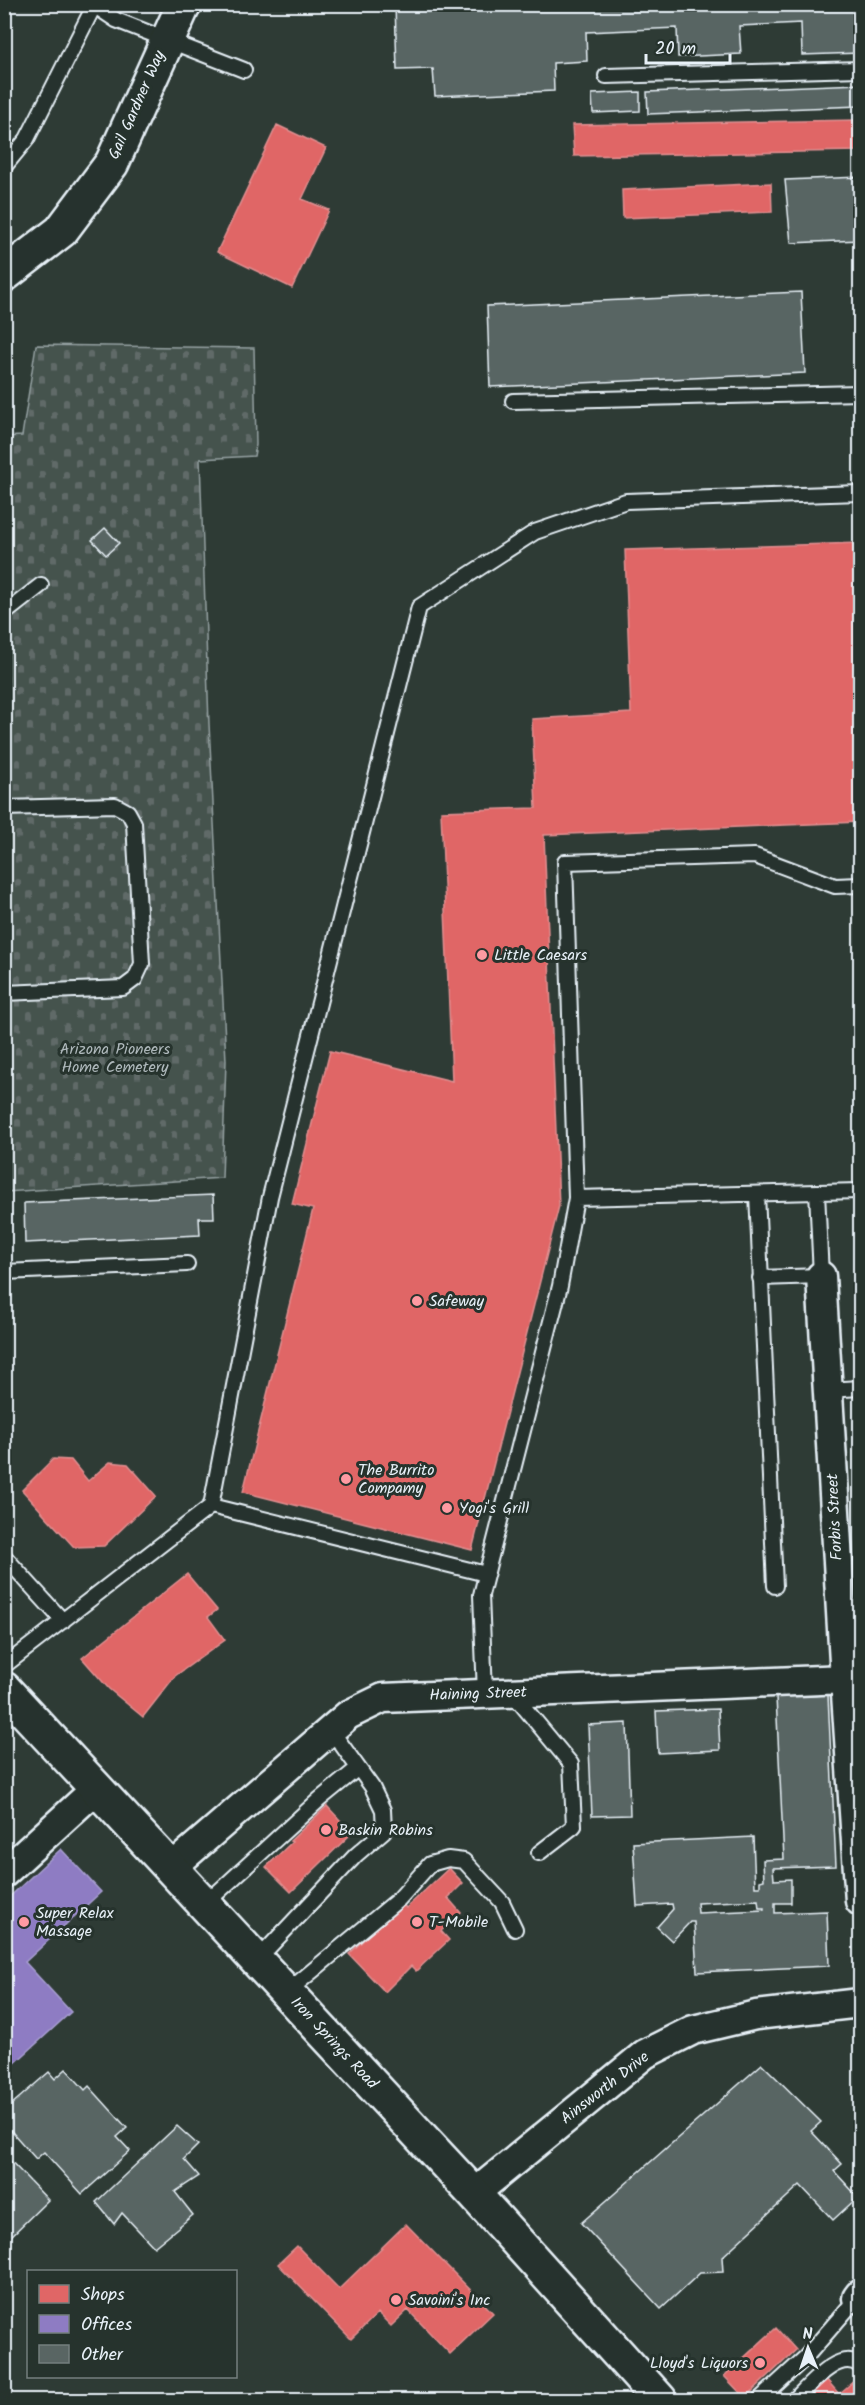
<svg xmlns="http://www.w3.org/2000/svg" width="865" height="2405" font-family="Kalam,sans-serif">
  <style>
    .cemetery { fill: url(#cemetery-stones); stroke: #96a2a3; stroke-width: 1.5 }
    .shops { fill: #e06666; stroke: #e29092; stroke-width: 1.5 }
    .offices { fill: #8e7cc3; stroke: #a99fd3; stroke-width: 1.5 }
    .building { fill: #596563; stroke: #e8f1f8; stroke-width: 1.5; fill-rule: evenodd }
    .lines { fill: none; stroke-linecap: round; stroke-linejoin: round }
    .service-casing { stroke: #e8f1f8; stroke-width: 18 }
    .minor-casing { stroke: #e8f1f8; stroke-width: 33 }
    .tertiary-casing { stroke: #e8f1f8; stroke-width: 38 }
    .primary-casing { stroke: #e8f1f8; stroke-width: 38 }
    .service { stroke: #26332d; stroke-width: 14 }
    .minor { stroke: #26332d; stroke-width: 28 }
    .tertiary { stroke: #26332d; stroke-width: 33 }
    .primary { stroke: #26332d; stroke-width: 33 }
    .poi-dot { fill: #ff9aa2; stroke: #26332d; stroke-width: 2 }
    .labels { text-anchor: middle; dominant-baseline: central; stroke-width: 6; stroke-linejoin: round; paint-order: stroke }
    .street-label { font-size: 16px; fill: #e8f1f8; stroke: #26332d }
    .poi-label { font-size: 16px; fill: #e8f1f8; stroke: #26332d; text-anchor: start }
    .park-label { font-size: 16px; fill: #afb9bc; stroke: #26332d }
  </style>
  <defs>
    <pattern id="cemetery-stones" width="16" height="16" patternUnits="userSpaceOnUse" patternTransform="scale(1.5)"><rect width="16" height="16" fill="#45524e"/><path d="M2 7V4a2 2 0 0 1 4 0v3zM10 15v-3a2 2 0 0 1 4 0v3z" fill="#606b68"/></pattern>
  </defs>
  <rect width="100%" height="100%" fill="#2e3b35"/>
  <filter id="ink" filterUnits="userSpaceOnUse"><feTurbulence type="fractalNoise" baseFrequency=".0167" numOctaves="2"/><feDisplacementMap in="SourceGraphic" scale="12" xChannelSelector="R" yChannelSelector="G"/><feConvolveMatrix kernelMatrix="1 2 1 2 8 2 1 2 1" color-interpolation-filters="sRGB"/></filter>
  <g filter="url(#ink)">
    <path class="cemetery" d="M 36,345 L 254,348 L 256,445 L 254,456 L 200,459 L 209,724 L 226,1061 L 222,1178 L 5,1192 L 4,437 L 22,436 Z"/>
    <path class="shops" d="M 860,120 L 860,151 L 574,156 L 572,125 Z
      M 277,125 L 326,148 L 302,199 L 329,210 L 292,288 L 217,252 Z
      M 771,183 L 772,212 L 623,218 L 622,190 Z
      M 860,543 L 860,822 L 544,835 L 559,1206 L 472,1550 L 243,1492 L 313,1209 L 292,1204 L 330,1051 L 452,1081 L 441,811 L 536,808 L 532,719 L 631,713 L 625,550 Z
      M 53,1459 L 71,1460 L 88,1481 L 110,1462 L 128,1464 L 156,1496 L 104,1546 L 74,1547 L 22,1490 Z
      M 187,1574 L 217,1610 L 208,1617 L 225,1640 L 175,1676 L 143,1717 L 109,1689 L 82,1658 Z
      M 327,1806 L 352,1833 L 291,1892 L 266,1867 L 292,1842 L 290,1841 Z
      M 449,1868 L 463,1883 L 448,1898 L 461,1913 L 441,1931 L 449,1940 L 416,1971 L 411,1966 L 385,1992 L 349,1954 L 402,1903 L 406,1908 Z
      M 406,2224 L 493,2313 L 450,2354 L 408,2310 L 391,2326 L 378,2313 L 351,2339 L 278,2264 L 297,2246 L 339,2289 Z
      M 776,2328 L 796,2350 L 745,2398 L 724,2376 Z
      M 826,2379 L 839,2394 L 855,2380 L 860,2386 L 860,2400 L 803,2400 Z"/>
    <path class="offices" d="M 61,1849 L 101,1892 L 25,1962 L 71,2012 L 14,2064 L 4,2054 L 4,1902 Z"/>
    <path class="building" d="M 395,4 L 860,4 L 860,53 L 802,55 L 801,23 L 739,26 L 741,54 L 678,57 L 677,28 L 586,32 L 587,61 L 553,63 L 554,91 L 435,96 L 433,69 L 397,70 Z
      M 860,84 L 860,106 L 648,114 L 647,92 Z
      M 640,92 L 640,111 L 593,113 L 592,94 Z
      M 860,177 L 860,240 L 791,243 L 785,180 Z
      M 801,292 L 805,373 L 490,387 L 487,306 Z
      M 105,528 L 119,543 L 106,555 L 92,540 Z
      M 213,1195 L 214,1218 L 199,1218 L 200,1235 L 25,1243 L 24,1203 Z
      M 828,1695 L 836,1866 L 773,1868 L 774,1880 L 791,1879 L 791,1903 L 775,1903 L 775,1913 L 827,1911 L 829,1966 L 697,1972 L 694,1922 L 690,1922 L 672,1941 L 657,1927 L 673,1909 L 672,1904 L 637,1906 L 633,1843 L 753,1837 L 755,1887 L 760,1887 L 760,1881 L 764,1880 L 763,1860 L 784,1859 L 776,1697 ZM 758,1900 L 759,1908 L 764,1908 L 764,1910 L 698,1913 L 697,1903 Z
      M 718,1709 L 720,1750 L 658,1753 L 656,1711 Z
      M 627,1723 L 630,1815 L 592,1816 L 588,1725 Z
      M 762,2064 L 821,2122 L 811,2131 L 842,2164 L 834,2171 L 858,2197 L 833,2220 L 800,2185 L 722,2257 L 723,2272 L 700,2273 L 661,2309 L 581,2223 Z
      M 66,2069 L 85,2090 L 89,2086 L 127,2128 L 117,2137 L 130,2151 L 82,2194 L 44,2152 L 36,2159 L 4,2123 L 4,2111 L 49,2072 L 55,2079 Z
      M 177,2126 L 198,2145 L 184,2159 L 199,2176 L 175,2192 L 193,2215 L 154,2247 L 122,2213 L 114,2224 L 96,2202 Z
      M 4,2154 L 48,2200 L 4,2243 Z"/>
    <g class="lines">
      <defs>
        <path id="service" d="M 95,6 L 116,20 L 244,70
          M 606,76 L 860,69
          M 4,167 L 27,139 L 95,4
          M 513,401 L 860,393
          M 4,614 L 41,585
          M 4,808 L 115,805 L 128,812 L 134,823 L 142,964 L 135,979 L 123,988 L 4,993
          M 757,1194 L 775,1586
          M 576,1198 L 860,1191
          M 4,1272 L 187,1264
          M 760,1278 L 821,1276 L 817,1192
          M 828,1390 L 860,1388
          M 4,1556 L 63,1621
          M 486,1574 L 211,1506 L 270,1197 L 419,607 L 535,532 L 626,501 L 860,493
          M 4,1666 L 211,1506
          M 485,1694 L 481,1595 L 560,1286 L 576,1198 L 565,862 L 755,856 L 835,886 L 860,885
          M 513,1694 L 571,1764 L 574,1826 L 539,1853
          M 205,1904 L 320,1799 L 358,1768
          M 257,1960 L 356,1855 L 384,1831 L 383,1810 L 372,1787 L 331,1730
          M 287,1992 L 399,1899 L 430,1864 L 448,1859 L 464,1861 L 502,1902 L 515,1929
          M 759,2400 L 805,2358 L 857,2298
          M 794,2400 C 808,2387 840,2347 860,2366"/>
        <path id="minor" d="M 821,1276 L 845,1679 L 860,1901
          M 171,1868 L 348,1715 L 383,1698 L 845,1679
          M 4,1873 L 98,1787
          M 474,2194 L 645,2054 L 693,2030 L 756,2015 L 860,2003
          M 857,2298 L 860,2294"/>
        <path id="tertiary" d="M 4,275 L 61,231 L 112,163 L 184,4"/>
        <path id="primary" d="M 4,1689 L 474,2194 L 660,2400"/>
      </defs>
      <use href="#service" class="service-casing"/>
      <use href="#minor" class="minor-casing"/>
      <use href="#tertiary" class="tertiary-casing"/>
      <use href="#primary" class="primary-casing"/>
      <use href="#service" class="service"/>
      <use href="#minor" class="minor"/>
      <use href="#tertiary" class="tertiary"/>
      <use href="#primary" class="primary"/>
    </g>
  </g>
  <g class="poi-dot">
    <circle cx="482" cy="955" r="6"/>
    <circle cx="417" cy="1301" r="6"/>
    <circle cx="346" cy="1479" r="6"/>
    <circle cx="447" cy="1508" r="6"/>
    <circle cx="326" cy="1830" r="6"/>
    <circle cx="24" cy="1922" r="6"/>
    <circle cx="417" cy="1922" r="6"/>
    <circle cx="396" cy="2300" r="6"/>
    <circle cx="760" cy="2363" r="6"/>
  </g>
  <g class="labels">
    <g class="street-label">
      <text transform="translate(137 105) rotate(-66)">Gail Gardner Way</text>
      <text transform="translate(835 1517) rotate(-93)">Forbis Street</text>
      <text transform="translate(478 1694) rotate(-2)">Haining Street</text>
      <text transform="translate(334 2043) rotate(47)">Iron Springs Road</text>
      <text transform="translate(605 2088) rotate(-38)">Ainsworth Drive</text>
    </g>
    <g class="poi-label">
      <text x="494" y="955">Little Caesars</text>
      <text x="429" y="1301">Safeway</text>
      <text x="358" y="1470">The Burrito<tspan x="358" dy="18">Compamy</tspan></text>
      <text x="459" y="1508">Yogi's Grill</text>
      <text x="338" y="1830">Baskin Robins</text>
      <text x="36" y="1913">Super Relax<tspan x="36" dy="18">Massage</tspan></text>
      <text x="429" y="1922">T-Mobile</text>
      <text x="408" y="2300">Savoini's Inc</text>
      <text x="748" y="2363" text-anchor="end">Lloyd's Liquors</text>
    </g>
    <g class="park-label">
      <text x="115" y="1049">Arizona Pioneers<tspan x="115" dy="18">Home Cemetery</tspan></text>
    </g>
  </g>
  <rect width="865" height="2405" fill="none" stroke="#26332d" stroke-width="24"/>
  <rect x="12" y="12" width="841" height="2381" fill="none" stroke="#e8f1f8" stroke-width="2" filter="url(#ink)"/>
  <rect x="27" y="2270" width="210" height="108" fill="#26332d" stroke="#747f7e" stroke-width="1.5"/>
  <rect x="39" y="2285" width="30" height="18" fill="#e06666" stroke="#747f7e" stroke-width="1.5"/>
  <text x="81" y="2300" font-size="18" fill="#e8f1f8">Shops</text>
  <rect x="39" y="2315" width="30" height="18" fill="#8e7cc3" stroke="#747f7e" stroke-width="1.5"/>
  <text x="81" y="2330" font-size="18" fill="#e8f1f8">Offices</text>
  <rect x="39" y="2345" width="30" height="18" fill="#596563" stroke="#747f7e" stroke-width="1.5"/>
  <text x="81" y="2360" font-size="18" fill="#e8f1f8">Other</text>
  <g transform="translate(808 2348) rotate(358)" stroke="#26332d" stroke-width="4.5" paint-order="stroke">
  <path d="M0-4.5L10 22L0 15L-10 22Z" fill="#e8f1f8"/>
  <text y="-9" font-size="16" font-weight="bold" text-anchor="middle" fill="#e8f1f8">N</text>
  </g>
  <path d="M646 54v9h84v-9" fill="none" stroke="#e8f1f8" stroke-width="3"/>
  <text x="655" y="54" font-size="18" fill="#e8f1f8" stroke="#26332d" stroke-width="4.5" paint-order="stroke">20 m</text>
</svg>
